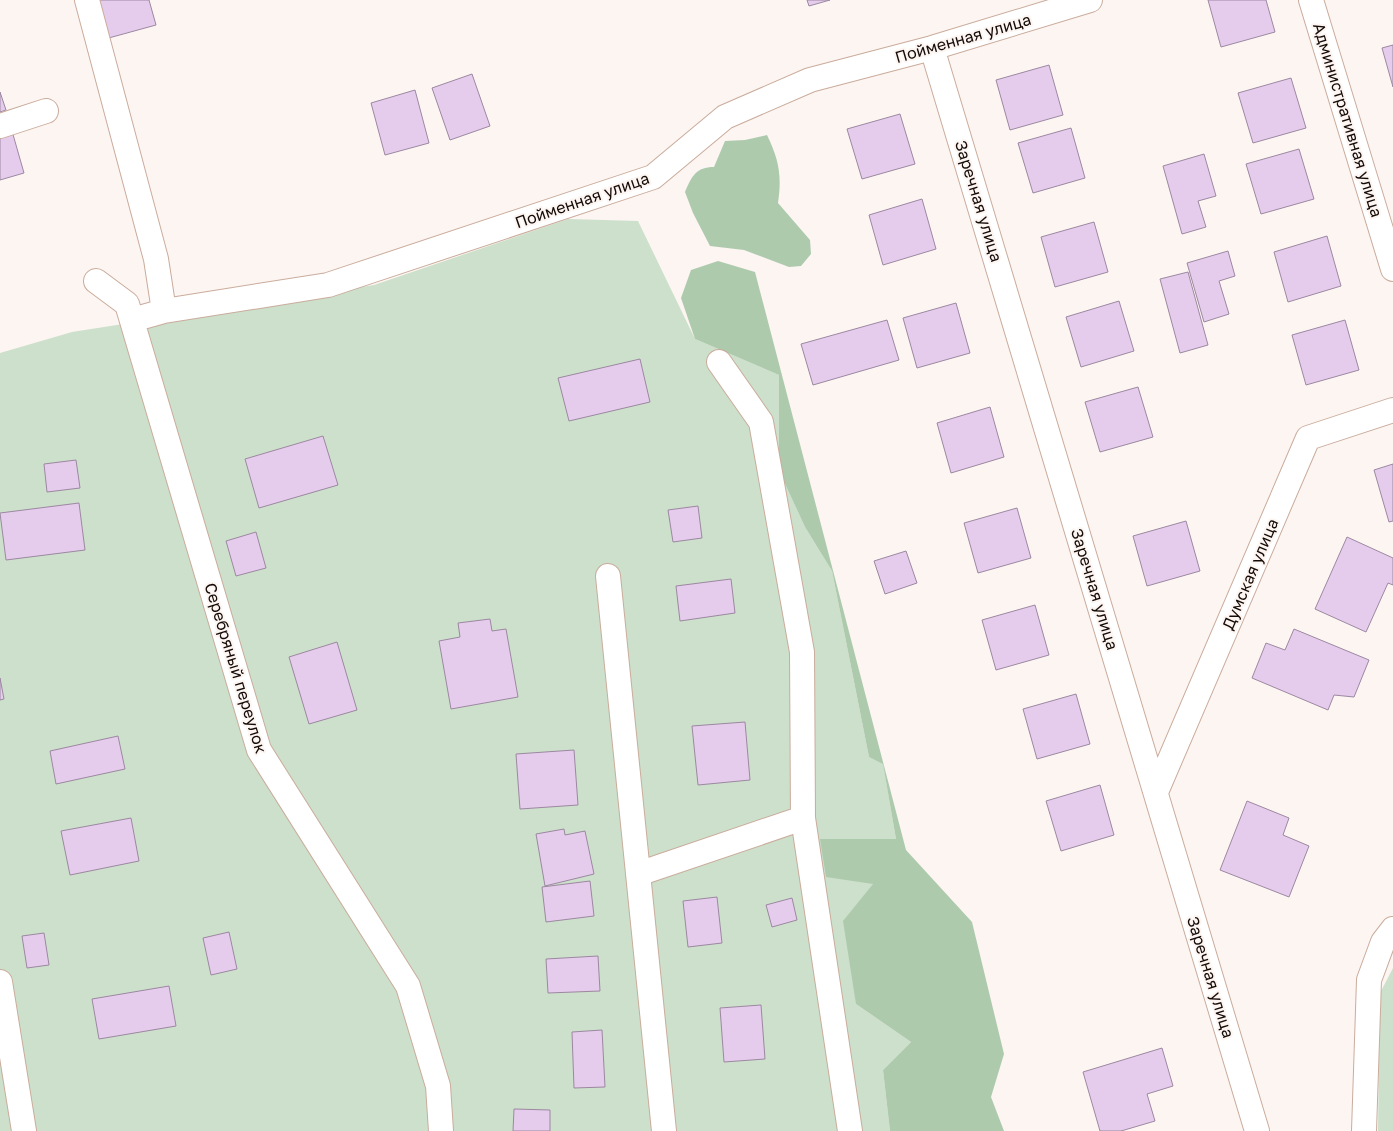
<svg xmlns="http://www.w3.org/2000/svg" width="1393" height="1131" font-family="'Golos Text',sans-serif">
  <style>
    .green { fill: #cce0cb }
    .forest { fill: #aecaad }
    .building { fill: #e5ccec; stroke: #9c88a1 }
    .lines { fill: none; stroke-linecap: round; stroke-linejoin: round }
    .street-casing { stroke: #caac9c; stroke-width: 26 }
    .street { stroke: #fff; stroke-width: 24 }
    .labels { text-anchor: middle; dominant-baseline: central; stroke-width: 4; stroke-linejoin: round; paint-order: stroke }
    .street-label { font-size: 16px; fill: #140a06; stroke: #fcf5f2 }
  </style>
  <rect width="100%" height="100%" fill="#fcf5f2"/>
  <path class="green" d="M 568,219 L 638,221 L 695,339 L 779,375 L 779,471 L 805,527 L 832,571 L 869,757 L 883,763 L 896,839 L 820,840 L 873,884 L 856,1004 L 911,1042 L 883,1070 L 890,1131 L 0,1131 L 0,353 L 72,332 L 374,285 Z
    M 1393,968 L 1393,1131 L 1378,1131 L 1380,993 Z"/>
  <path class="forest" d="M 767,135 C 779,160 782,175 778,203 L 810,240 L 811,254 L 801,266 L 789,267 L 744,250 L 710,246 L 693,213 L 685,192 C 692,176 696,167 714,167 L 725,141 L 745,140 Z
    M 718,261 L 755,272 L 906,850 L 972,922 L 1004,1054 L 991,1097 L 1004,1131 L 890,1131 L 883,1070 L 911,1042 L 856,1004 L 843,921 L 873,884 L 826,877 L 820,839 L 896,839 L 883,764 L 869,757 L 832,571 L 805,527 L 779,471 L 779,375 L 695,339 L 681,298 L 691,270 Z"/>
  <path class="building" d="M 94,0 L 149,0 L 156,25 L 105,39 Z
    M 807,0 L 830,0 L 809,6 Z
    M 1208,0 L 1266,0 L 1275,32 L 1221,47 Z
    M 1393,45 L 1393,87 L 1382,48 Z
    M 1049,65 L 1063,115 L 1010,130 L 996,80 Z
    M 472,74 L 490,126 L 450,140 L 432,88 Z
    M 1291,78 L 1306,128 L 1253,143 L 1238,93 Z
    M 415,90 L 429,143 L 385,155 L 371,103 Z
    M 0,92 L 6,110 L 0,112 Z
    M 900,114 L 915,164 L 862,179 L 847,129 Z
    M 1071,128 L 1085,178 L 1033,193 L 1018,143 Z
    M 12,131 L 24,173 L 0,180 L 0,135 Z
    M 1299,149 L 1314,199 L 1261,214 L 1246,164 Z
    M 1204,154 L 1216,196 L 1198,201 L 1206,227 L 1182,234 L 1163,166 Z
    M 922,199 L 936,249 L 883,265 L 869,215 Z
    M 1094,222 L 1108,272 L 1055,287 L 1041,237 Z
    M 1327,236 L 1341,286 L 1288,302 L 1274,252 Z
    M 1228,251 L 1235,276 L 1219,281 L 1229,314 L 1204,322 L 1187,263 Z
    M 1188,272 L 1208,345 L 1180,353 L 1160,279 Z
    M 1119,301 L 1134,351 L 1081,367 L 1066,317 Z
    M 956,303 L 970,353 L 917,368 L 903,318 Z
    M 887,320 L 899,360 L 813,385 L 801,344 Z
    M 1345,320 L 1359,370 L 1306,385 L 1292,335 Z
    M 640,359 L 650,402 L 569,421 L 558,378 Z
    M 1138,387 L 1153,437 L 1100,452 L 1085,402 Z
    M 990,407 L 1004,457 L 951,473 L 937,423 Z
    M 323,436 L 338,485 L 259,508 L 245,459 Z
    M 76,460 L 80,488 L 47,492 L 44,464 Z
    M 1393,464 L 1393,521 L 1389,522 L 1374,470 Z
    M 79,503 L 85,550 L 6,560 L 0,513 Z
    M 698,506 L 702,538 L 673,542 L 668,510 Z
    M 1017,508 L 1031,558 L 978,573 L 964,523 Z
    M 1186,521 L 1200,571 L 1147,586 L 1133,536 Z
    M 256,532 L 266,568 L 236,576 L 226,541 Z
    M 1347,537 L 1393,558 L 1393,585 L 1388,583 L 1366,632 L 1315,609 Z
    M 906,551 L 917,583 L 885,594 L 874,561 Z
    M 731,579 L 735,613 L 680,621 L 676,586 Z
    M 1035,605 L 1049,655 L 996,670 L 982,620 Z
    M 490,619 L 492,631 L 506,629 L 518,697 L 451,709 L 439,641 L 460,637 L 458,623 Z
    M 1294,629 L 1369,660 L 1354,697 L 1334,695 L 1328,710 L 1252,678 L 1266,643 L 1285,650 Z
    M 337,642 L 357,710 L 309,724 L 289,657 Z
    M 0,678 L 4,699 L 0,700 Z
    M 1076,694 L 1090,744 L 1037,759 L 1023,709 Z
    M 745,722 L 750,780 L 698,785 L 692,726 Z
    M 118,736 L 125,769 L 56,784 L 50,751 Z
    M 574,750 L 578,805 L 520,809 L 516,754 Z
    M 1100,785 L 1114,835 L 1061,851 L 1046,801 Z
    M 1247,801 L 1289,818 L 1283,835 L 1309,846 L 1289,897 L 1220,870 Z
    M 131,818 L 139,861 L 70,875 L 61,831 Z
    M 564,829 L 565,835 L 585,831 L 594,874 L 545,886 L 536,834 Z
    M 590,881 L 594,916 L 546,922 L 542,887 Z
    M 717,897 L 722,943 L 688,947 L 683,901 Z
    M 792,898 L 797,920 L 772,927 L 766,905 Z
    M 229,932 L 237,969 L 211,975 L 203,938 Z
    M 44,933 L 49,965 L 27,968 L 22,936 Z
    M 598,956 L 600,991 L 548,993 L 546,959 Z
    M 169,986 L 176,1026 L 99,1039 L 92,999 Z
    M 761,1005 L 765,1059 L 724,1062 L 720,1008 Z
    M 602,1030 L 605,1087 L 574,1088 L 572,1032 Z
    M 1162,1048 L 1173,1086 L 1147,1094 L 1155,1121 L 1121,1131 L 1100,1131 L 1083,1072 Z
    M 514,1109 L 550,1110 L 550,1131 L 513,1131 Z"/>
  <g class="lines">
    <defs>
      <path id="street" d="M 87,0 L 156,259 L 164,311
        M 1311,0 L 1393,269
        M 932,48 L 1257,1131
        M 0,126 L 46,111
        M 96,281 L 127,304 L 259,750 L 408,986 L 438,1086 L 441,1131
        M 132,320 L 164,311 L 328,285 L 653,177 L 725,117 L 810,80 L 932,48 L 1090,0
        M 719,362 L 761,422 L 802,652 L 803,818 L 850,1131
        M 608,576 L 664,1131
        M 1156,792 L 1308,438 L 1393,410
        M 638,874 L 803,818
        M 0,982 L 24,1131
        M 1364,1131 L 1369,980 L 1383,942 L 1393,929"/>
    </defs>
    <use href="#street" class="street-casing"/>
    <use href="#street" class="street"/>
  </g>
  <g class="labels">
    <g class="street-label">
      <text transform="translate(963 38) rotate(-16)">Пойменная улица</text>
      <text transform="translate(1348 120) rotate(73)">Административная улица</text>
      <text transform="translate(582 200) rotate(-19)">Пойменная улица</text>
      <text transform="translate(979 201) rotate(73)">Заречная улица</text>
      <text transform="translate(1250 574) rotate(-67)">Думская улица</text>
      <text transform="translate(1095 589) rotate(73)">Заречная улица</text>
      <text transform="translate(236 668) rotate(73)">Серебряный переулок</text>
      <text transform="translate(1211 977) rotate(73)">Заречная улица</text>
    </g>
  </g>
</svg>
